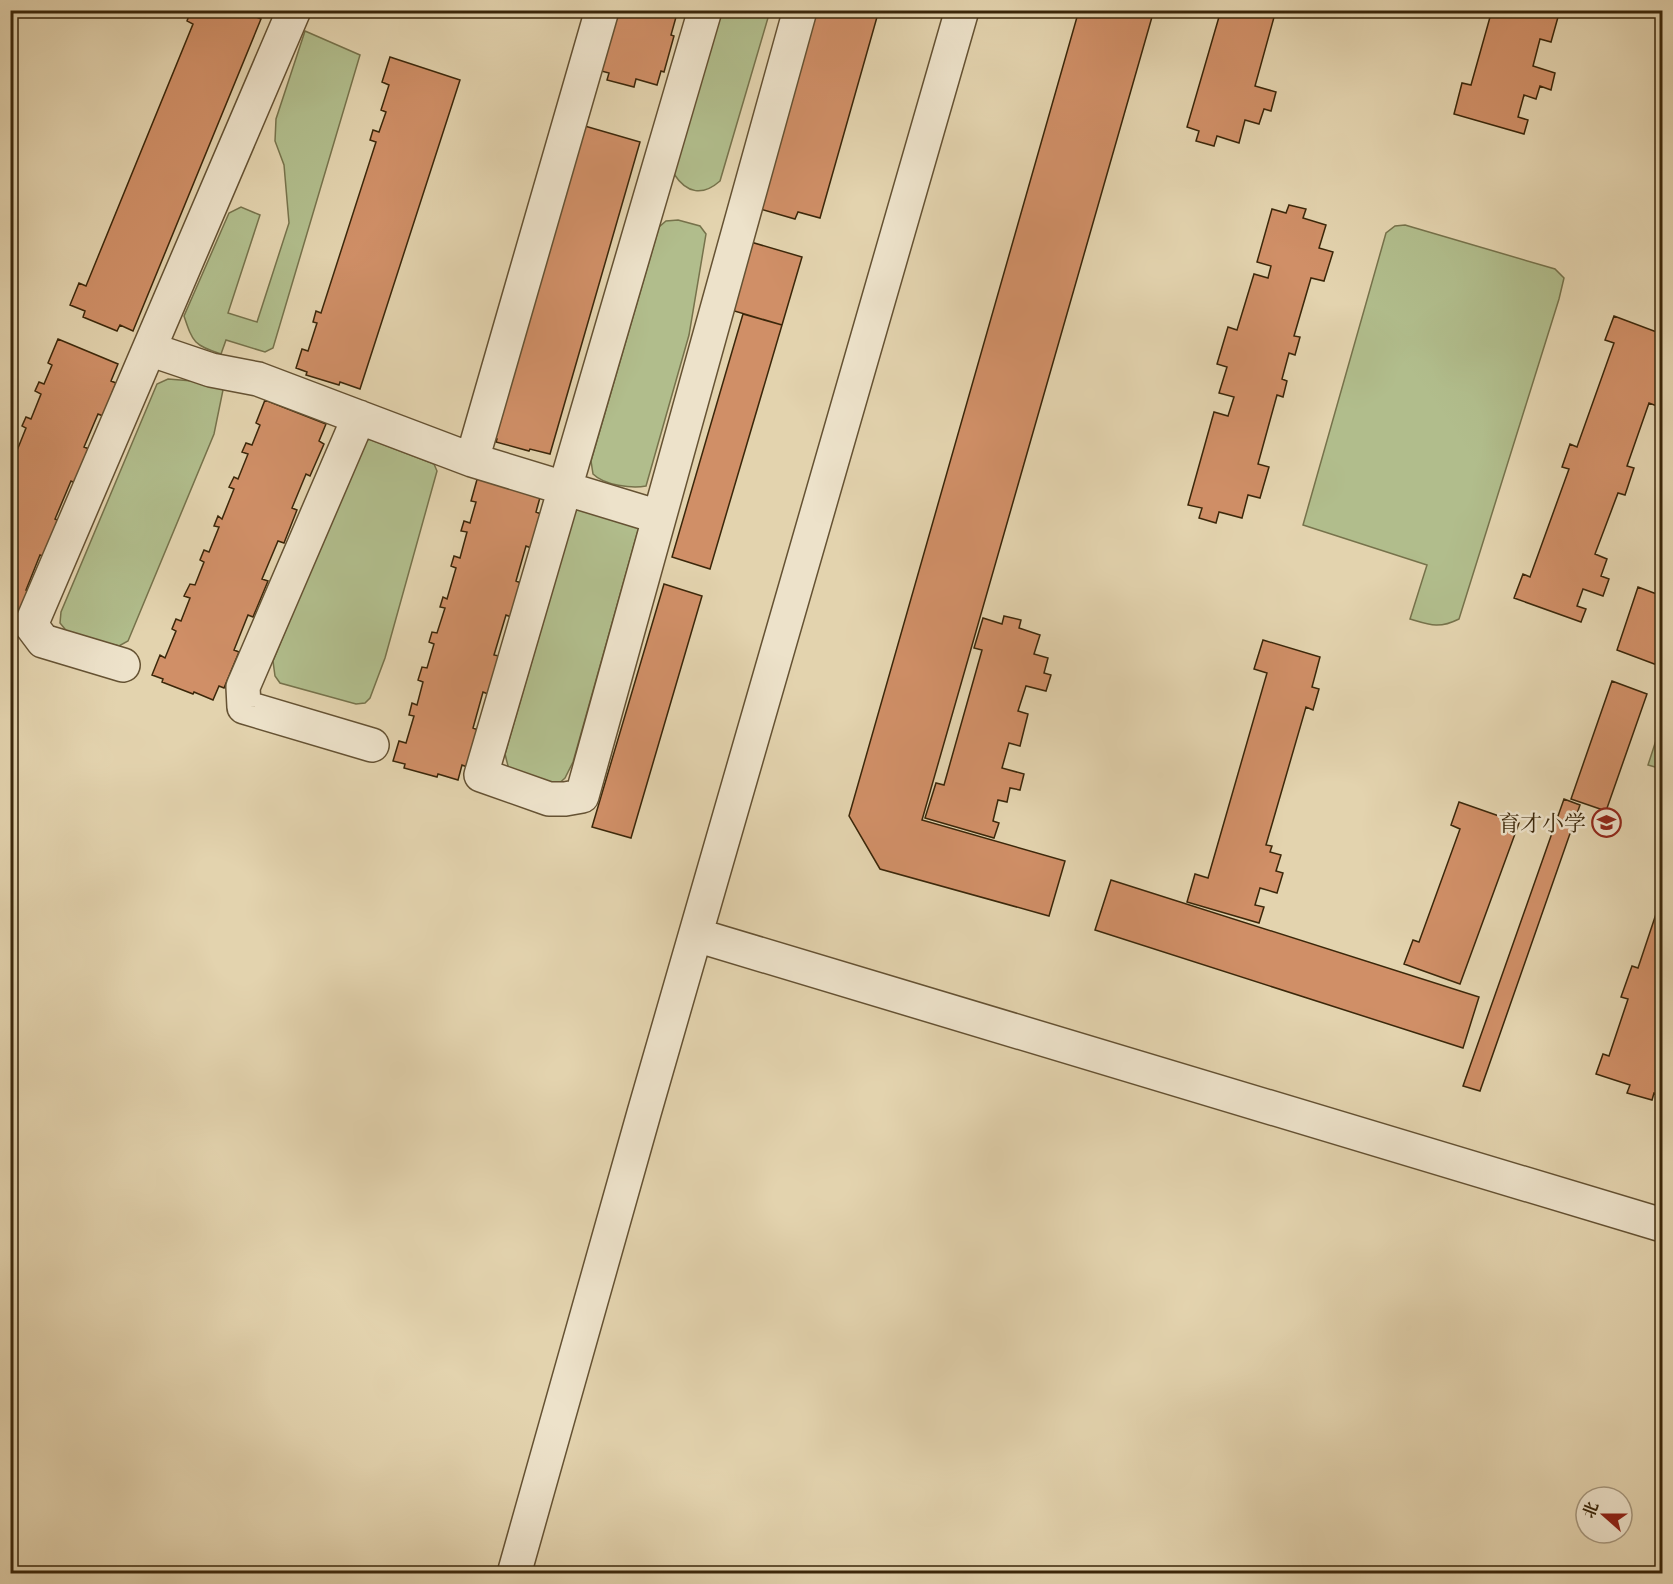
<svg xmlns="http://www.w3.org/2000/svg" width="1673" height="1584" font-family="'EB Garamond','Noto Serif SC',serif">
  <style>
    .green { fill: #b1bd8c; stroke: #76724b; stroke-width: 1.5 }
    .building { fill: #d08f67; stroke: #3b270a; stroke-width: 1.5 }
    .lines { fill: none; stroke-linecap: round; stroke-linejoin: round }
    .minor-casing { stroke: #655233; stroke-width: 36 }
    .minor { stroke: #ede2ca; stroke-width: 33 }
    .labels { text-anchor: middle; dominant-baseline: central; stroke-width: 5; stroke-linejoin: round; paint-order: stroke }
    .poi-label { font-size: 22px; fill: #3b270a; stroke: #ede2ca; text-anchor: end }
  </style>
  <rect width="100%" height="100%" fill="#e3d3ae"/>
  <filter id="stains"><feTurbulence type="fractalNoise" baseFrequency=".00333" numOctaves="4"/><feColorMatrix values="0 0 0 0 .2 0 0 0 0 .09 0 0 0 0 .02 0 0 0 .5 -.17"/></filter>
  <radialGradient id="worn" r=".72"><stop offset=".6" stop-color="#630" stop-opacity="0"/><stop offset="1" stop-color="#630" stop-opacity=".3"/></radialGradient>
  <path class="green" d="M 722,11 L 770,11 L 720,181 C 703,196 687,194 674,174 Z
    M 305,31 L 360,55 L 273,348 L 265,352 L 226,340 L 221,354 C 194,345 193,343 184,316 L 229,213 L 241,207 L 260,215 L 228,313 L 257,322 L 289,223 L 284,165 L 275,141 L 276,119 Z
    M 678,220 L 700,226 L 706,234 L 689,335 L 646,486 C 632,489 604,485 593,474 L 591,461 L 659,227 L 666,221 Z
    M 1405,225 L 1555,269 L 1564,278 L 1559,299 L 1459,619 C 1439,629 1430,625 1410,619 L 1427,565 L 1303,525 L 1386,233 L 1395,226 Z
    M 168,379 L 217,383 L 223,390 L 214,434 L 128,641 L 119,646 L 69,634 L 60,623 L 61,612 L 157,384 Z
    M 369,439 L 434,464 L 437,471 L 385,658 L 370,698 L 365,703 L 356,704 L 280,683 L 275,676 L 273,661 L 361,446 Z
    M 581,506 L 639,527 L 573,762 L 565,778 L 555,787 L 509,770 L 505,754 L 575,512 Z
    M 1662,722 L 1662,769 L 1648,765 Z"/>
  <path class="building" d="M 191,10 L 248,10 L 247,13 L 261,19 L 133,331 L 120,325 L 117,331 L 83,317 L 85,311 L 70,305 L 79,283 L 86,286 L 193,24 L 187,21 Z
    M 616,10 L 678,10 L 671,35 L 674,36 L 664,72 L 661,71 L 657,85 L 636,79 L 634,87 L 607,80 L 609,73 L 594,69 Z
    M 817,10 L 879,10 L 820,218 L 798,212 L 795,219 L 753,207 L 767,184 Z
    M 1079,10 L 1154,10 L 922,820 L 1065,861 L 1049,916 L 880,869 L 849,816 Z
    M 1221,10 L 1276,10 L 1255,86 L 1276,92 L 1271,111 L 1264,109 L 1259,124 L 1245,120 L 1239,143 L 1217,136 L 1214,146 L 1196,141 L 1199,131 L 1187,127 Z
    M 1281,10 L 1298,10 L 1297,15 Z
    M 1492,10 L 1560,10 L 1551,42 L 1540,39 L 1533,66 L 1555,73 L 1551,90 L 1540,86 L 1536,99 L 1524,95 L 1518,117 L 1528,120 L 1524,134 L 1454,114 L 1462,83 L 1471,85 Z
    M 390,57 L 460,80 L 360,389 L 340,382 L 339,385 L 306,375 L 307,372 L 296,368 L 302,349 L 308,351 L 317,323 L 313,322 L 316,311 L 321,313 L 376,142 L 370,140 L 373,130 L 379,132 L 386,112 L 381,110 L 389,85 L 382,82 Z
    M 571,122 L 640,142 L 550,454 L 530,449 L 529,451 L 496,442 L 497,439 L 486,436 Z
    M 1289,205 L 1306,209 L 1303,218 L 1326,225 L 1319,248 L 1333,252 L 1324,281 L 1311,278 L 1294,336 L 1300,337 L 1295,355 L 1289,353 L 1282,379 L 1287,381 L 1283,397 L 1277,395 L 1258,464 L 1269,467 L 1260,498 L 1248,495 L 1242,518 L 1219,512 L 1216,523 L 1199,518 L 1202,508 L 1188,505 L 1214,412 L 1228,416 L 1234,397 L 1219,393 L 1227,367 L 1217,364 L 1228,327 L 1237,330 L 1254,274 L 1268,278 L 1271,266 L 1257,262 L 1272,209 L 1286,213 Z
    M 744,240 L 802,257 L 782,325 L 731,310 Z
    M 743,314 L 782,325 L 710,569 L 672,557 Z
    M 1614,316 L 1662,334 L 1662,408 L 1649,403 L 1627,466 L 1634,468 L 1625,495 L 1618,493 L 1595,554 L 1607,559 L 1601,576 L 1609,579 L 1603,596 L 1583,589 L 1577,606 L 1586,609 L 1581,622 L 1514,598 L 1523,574 L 1530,577 L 1569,469 L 1562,467 L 1570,444 L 1577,447 L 1614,343 L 1605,340 Z
    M 58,339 L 118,364 L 111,381 L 116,383 L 103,416 L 98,414 L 84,447 L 89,449 L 75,483 L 71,481 L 55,519 L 60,521 L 45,557 L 40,555 L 26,590 L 31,592 L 16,628 L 12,626 L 10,628 L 10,456 L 14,458 L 26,428 L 22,426 L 26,417 L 31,419 L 41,394 L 35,391 L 39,382 L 44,384 L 52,365 L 48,363 Z
    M 265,400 L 326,424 L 319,441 L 324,444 L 310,476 L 306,474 L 292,508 L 297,510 L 284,543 L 278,541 L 262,579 L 268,581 L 253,617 L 248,615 L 234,650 L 239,652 L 224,688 L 219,686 L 213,700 L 194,692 L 193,694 L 162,682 L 163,679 L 152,675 L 160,655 L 165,658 L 176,631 L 172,629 L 176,619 L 181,621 L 190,598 L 184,596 L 190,584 L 195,585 L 204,562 L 200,560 L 204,550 L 209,552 L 219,527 L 214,526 L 218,516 L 222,519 L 234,489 L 229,487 L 234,477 L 238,479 L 248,454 L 242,452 L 246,443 L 252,445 L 260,425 L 256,423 Z
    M 478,476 L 541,494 L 536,512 L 541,514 L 531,548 L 526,546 L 516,581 L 521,583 L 511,617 L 506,615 L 494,655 L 499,656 L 488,694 L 483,692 L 473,728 L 478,730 L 467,767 L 462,765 L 458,780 L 438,774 L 437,777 L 404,768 L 405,764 L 393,761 L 399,741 L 406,743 L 414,716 L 409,715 L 412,703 L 417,705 L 423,682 L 418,680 L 422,667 L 427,668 L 434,644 L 429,642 L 432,632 L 437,633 L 445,608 L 440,607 L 443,597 L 447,599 L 456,568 L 451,566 L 454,556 L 460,558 L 467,532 L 461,531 L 464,521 L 470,523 L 476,502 L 471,501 Z
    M 664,584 L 702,596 L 631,838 L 592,827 Z
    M 1638,587 L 1662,596 L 1662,650 L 1657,665 L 1617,650 Z
    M 1004,616 L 1021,620 L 1019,628 L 1040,635 L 1034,654 L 1048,658 L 1044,673 L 1051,675 L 1046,691 L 1026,686 L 1018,711 L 1028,714 L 1020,746 L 1009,743 L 1002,768 L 1024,774 L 1020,790 L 1010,788 L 1007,802 L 998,800 L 993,821 L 999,823 L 994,838 L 925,818 L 936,783 L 944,785 L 982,650 L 974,648 L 983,618 L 1002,624 Z
    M 1263,640 L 1320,657 L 1312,687 L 1319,689 L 1313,710 L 1306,707 L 1266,845 L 1272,846 L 1270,852 L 1281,855 L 1276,871 L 1283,873 L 1277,893 L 1260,888 L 1255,905 L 1264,907 L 1259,923 L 1187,902 L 1195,874 L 1208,878 L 1267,673 L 1254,669 Z
    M 1612,681 L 1647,694 L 1606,811 L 1571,799 Z
    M 1564,799 L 1580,805 L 1480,1091 L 1463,1086 Z
    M 1459,802 L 1519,823 L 1460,984 L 1404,964 L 1413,940 L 1419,942 L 1460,829 L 1451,825 Z
    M 1111,880 L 1479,997 L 1463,1048 L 1095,930 Z
    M 1661,899 L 1662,1096 L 1654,1093 L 1652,1100 L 1627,1093 L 1630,1085 L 1596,1074 L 1603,1054 L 1609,1056 L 1628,999 L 1621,997 L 1632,966 L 1638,968 Z"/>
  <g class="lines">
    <defs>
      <path id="minor" d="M 705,10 L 481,775 L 549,799 L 565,799 L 582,796 L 800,10
        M 149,349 L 211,370 L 258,379 L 472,460 L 659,517
        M 359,417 L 243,687 L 244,707 L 372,745
        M 472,460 L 602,10
        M 123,665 L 43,641 L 31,625 L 294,10
        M 696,935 L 1662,1225
        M 514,1574 L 644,1113 L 962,10"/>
    </defs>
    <use href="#minor" class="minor-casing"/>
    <use href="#minor" class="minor"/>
  </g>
  <defs>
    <symbol id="school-ring" viewBox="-11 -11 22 22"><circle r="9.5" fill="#ede2ca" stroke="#8f2418" stroke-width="1.5"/><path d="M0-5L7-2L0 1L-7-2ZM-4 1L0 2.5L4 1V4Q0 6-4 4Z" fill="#8f2418"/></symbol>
  </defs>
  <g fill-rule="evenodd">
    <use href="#school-ring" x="1590" y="806" width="33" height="33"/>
  </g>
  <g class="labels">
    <g class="poi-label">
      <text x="1586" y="823">育才小学</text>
    </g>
  </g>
  <rect width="1673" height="1584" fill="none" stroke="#e3d3ae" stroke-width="36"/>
  <rect x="12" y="12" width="1649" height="1560" fill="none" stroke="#3b270a" stroke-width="3"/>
  <rect x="18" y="18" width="1637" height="1548" fill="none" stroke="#3b270a" stroke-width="1.5"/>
  <g transform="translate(1604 1515) rotate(291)"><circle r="28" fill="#ede2ca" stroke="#a6977d" stroke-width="1.5"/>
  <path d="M0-4.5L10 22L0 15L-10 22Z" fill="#8f2418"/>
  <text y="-9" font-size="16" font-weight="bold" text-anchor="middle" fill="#3b270a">北</text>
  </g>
  <rect width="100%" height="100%" filter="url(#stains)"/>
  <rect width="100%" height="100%" fill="url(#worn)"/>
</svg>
